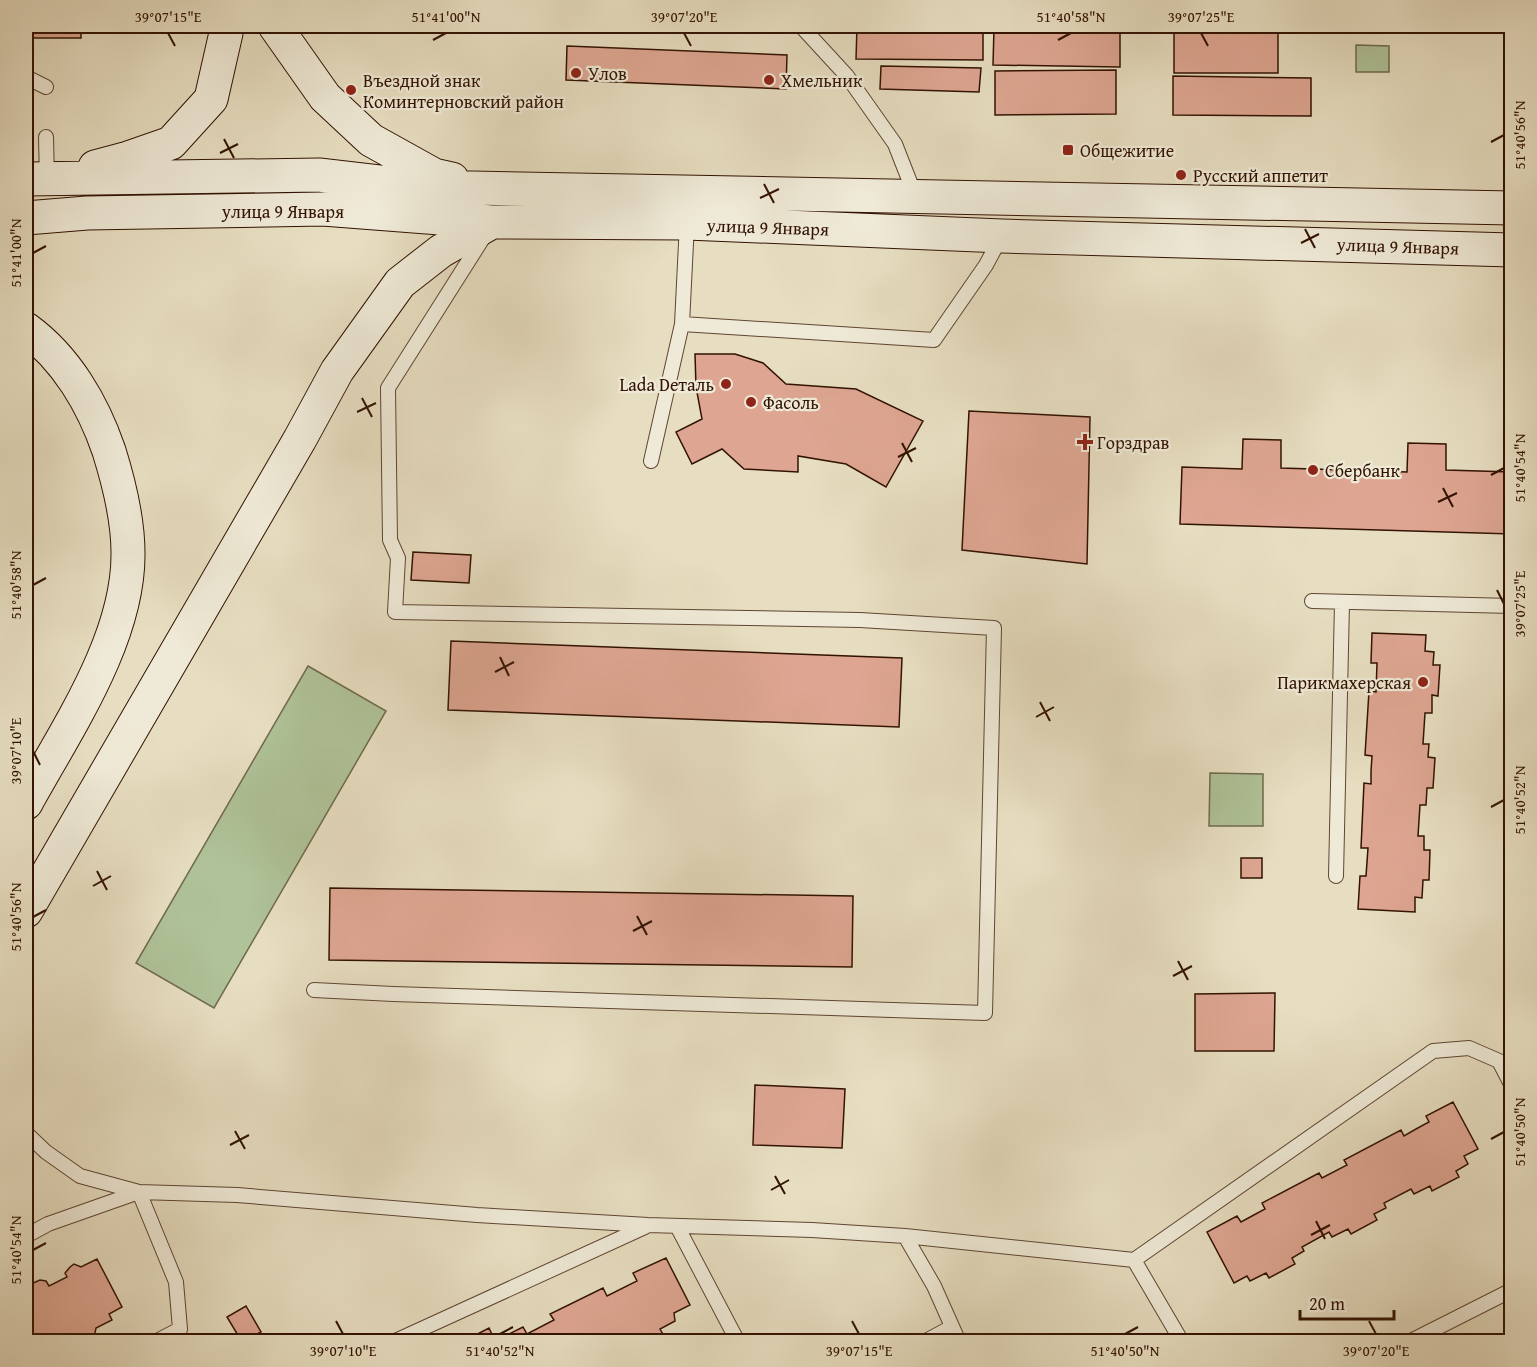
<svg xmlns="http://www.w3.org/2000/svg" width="1537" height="1367" font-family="'Gentium Book Plus',serif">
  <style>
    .green { fill: #afc298; stroke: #706a4d; stroke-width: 1.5 }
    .building { fill: #dea692; stroke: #321202; stroke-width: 1.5 }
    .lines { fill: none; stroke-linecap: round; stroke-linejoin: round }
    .lane-casing { stroke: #5f4532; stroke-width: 16 }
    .secondary-casing { stroke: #321202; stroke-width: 35 }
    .lane { stroke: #efead7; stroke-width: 14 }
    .secondary { stroke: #efead7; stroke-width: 33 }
    .ticks { fill: none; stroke: #321202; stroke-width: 2 }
    .poi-dot { fill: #8f2418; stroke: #efead7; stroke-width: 2 }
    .labels { text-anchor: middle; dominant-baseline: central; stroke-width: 4.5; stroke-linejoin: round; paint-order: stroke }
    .poi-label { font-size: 18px; fill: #321202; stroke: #efead7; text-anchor: start }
    .street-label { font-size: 18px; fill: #321202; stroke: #efead7 }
    .neatline { fill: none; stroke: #321202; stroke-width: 2 }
    .ticks-label { font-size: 15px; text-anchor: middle; fill: #321202 }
  </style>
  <rect width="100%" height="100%" fill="#e7dec1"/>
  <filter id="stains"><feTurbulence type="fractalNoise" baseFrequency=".00333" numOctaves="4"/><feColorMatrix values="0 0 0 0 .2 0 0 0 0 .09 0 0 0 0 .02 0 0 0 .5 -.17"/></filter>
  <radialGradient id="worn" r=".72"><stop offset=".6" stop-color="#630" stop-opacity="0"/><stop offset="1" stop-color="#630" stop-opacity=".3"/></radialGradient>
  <path class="green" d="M 1356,45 L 1389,46 L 1389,72 L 1356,72 Z
    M 308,666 L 386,711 L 214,1008 L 136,963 Z
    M 1210,773 L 1263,774 L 1263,826 L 1209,826 Z"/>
  <path class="building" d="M 26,26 L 81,26 L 81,38 L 26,38 Z
    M 857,26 L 983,26 L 983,60 L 856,59 Z
    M 1184,26 L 1278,26 L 1278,27 Z
    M 994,28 L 1120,30 L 1120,67 L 993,65 Z
    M 1174,33 L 1278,33 L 1278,73 L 1174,73 Z
    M 567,46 L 787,55 L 786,89 L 566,80 Z
    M 881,66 L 981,68 L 979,92 L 880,89 Z
    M 1116,70 L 1116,114 L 995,115 L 995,71 Z
    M 1173,76 L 1311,78 L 1311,116 L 1173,115 Z
    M 695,354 L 735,354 L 763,363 L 786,384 L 856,389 L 923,421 L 886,487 L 846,464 L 798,456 L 798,472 L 744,469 L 722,449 L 692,464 L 676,432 L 702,419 L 696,387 Z
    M 969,411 L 1090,417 L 1087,564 L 962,550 Z
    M 1243,439 L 1281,440 L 1281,468 L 1407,472 L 1408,443 L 1446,444 L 1446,470 L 1512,472 L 1512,534 L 1180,524 L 1182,467 L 1242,469 Z
    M 413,552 L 471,555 L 469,583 L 411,580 Z
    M 1372,633 L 1426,635 L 1425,651 L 1434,652 L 1433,665 L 1440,665 L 1438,696 L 1432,695 L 1432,713 L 1425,713 L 1423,744 L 1429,744 L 1428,757 L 1435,758 L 1433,788 L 1427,788 L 1426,805 L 1420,805 L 1418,836 L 1424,836 L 1424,850 L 1430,850 L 1429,880 L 1423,880 L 1422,898 L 1415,897 L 1415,912 L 1358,909 L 1360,876 L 1366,876 L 1368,848 L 1361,848 L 1364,783 L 1371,784 L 1371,771 L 1372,756 L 1365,755 L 1369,691 L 1376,692 L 1377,663 L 1371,663 Z
    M 451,641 L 902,658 L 899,727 L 448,710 Z
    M 1241,858 L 1262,858 L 1262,878 L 1241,878 Z
    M 330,888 L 853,896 L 852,967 L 329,960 Z
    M 1275,993 L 1274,1051 L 1195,1051 L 1195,994 Z
    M 755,1085 L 845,1089 L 842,1148 L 753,1145 Z
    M 1453,1102 L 1478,1149 L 1464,1156 L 1468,1164 L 1456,1171 L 1459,1177 L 1432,1191 L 1430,1186 L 1414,1194 L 1411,1189 L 1384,1203 L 1386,1208 L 1374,1214 L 1377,1220 L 1351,1234 L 1348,1229 L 1332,1237 L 1329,1232 L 1302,1247 L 1304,1251 L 1292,1258 L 1295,1264 L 1269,1278 L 1266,1273 L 1250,1281 L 1247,1276 L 1234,1283 L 1207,1232 L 1237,1216 L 1241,1222 L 1252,1216 L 1265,1209 L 1262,1203 L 1319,1173 L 1322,1178 L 1347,1165 L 1344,1160 L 1401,1130 L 1404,1136 L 1416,1129 L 1429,1122 L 1426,1116 Z
    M 666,1258 L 690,1305 L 674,1313 L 675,1321 L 660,1329 L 664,1336 L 653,1342 L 462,1342 L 489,1328 L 495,1341 L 523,1327 L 527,1334 L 554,1320 L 550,1314 L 603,1288 L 607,1296 L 637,1281 L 633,1273 Z
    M 97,1259 L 122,1307 L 109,1314 L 112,1320 L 96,1328 L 93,1342 L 26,1342 L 26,1293 L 33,1290 L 33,1283 L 40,1280 L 46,1281 L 49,1286 L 67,1277 L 65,1273 L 70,1267 L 74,1264 L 81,1267 Z
    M 246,1306 L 261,1332 L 242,1342 L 227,1317 Z"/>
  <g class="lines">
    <defs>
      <path id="lane" d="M 801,26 L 847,76 L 895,144 L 915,195
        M 26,77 L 46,87
        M 46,137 L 47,180
        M 682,324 L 934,340 L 986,265 L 1001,237
        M 651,461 L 682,324 L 687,223
        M 1312,601 L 1512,606
        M 1336,876 L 1342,603
        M 314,990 L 393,994 L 985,1013 L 994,628 L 860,620 L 395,612 L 398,558 L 390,540 L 388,388 L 483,238
        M 26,1133 L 46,1152 L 80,1176 L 139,1192 L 237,1195 L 477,1215 L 648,1225 L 812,1230 L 905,1236 L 1134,1260
        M 139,1192 L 176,1282 L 180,1329 L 155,1342
        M 677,1226 L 738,1342
        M 26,1236 L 48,1224 L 139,1192
        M 905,1236 L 934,1286 L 959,1342
        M 393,1342 L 645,1227
        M 924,1342 L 952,1327
        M 1182,1342 L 1134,1260 L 1433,1051 L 1469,1048 L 1499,1061 L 1512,1086
        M 1409,1342 L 1512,1290"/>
      <path id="secondary" d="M 275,26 L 325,97 L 371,140 L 434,175 L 452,179
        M 95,167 L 125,159 L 171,143 L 211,99 L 226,33 L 226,26
        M 26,179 L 319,175 L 422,187 L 1512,208
        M 26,218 L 87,213 L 323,209 L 492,222 L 687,223 L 1002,236 L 1512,250
        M 26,329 C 66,358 93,404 109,451 C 119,483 128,518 128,553 C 129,639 66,730 26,803
        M 26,911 L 300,439 L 337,371 L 400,283 L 441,251 L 492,222"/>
    </defs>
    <use href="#lane" class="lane-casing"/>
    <use href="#secondary" class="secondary-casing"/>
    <use href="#lane" class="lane"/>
    <use href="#secondary" class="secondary"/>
  </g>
  <path class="ticks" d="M 168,33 L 175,46M 684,33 L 691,46M 1201,33 L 1208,46M 433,40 L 446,33M 1058,40 L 1071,33M 224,139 L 234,158M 1491,142 L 1504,135M 220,153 L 238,144M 764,184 L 774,203M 760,198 L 779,189M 1305,229 L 1315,248M 1301,243 L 1319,234M 33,253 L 46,246M 362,398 L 372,417M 357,412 L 376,403M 902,443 L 912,462M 898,457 L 916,448M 1491,475 L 1504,468M 1443,488 L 1453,507M 1438,502 L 1457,493M 33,585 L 46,578M 1497,590 L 1504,604M 500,657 L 509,676M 495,672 L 514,662M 1040,702 L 1050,721M 1036,717 L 1054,707M 33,751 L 40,765M 1491,807 L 1504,800M 97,871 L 107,890M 93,886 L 111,876M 637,916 L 647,935M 33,917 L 46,910M 633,931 L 652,921M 1178,961 L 1188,980M 1173,976 L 1192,966M 235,1131 L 245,1149M 1491,1139 L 1504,1132M 230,1145 L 249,1135M 775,1176 L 785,1194M 771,1190 L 789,1180M 1316,1221 L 1325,1239M 1311,1235 L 1330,1225M 33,1250 L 46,1243M 336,1321 L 343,1334M 852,1321 L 859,1334M 1369,1321 L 1376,1334M 500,1334 L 513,1327M 1125,1334 L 1138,1327"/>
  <g class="poi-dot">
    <circle cx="576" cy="73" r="6"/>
    <circle cx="769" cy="80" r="6"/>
    <circle cx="351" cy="90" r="6"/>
    <rect x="1062" y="144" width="12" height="12" rx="3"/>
    <circle cx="1181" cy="175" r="6"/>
    <circle cx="726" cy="384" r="6"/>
    <circle cx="751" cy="402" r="6"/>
    <path d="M1082 433h6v6h6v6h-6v6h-6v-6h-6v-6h6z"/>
    <circle cx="1313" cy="470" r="6"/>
    <circle cx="1423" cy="682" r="6"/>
  </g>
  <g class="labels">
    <g class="poi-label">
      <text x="588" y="73">Улов</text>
      <text x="363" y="80">Въездной знак<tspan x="363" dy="21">Коминтерновский район</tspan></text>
      <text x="781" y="80">Хмельник</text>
      <text x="1080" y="150">Общежитие</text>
      <text x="1193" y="175">Русский аппетит</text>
      <text x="714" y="384" text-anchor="end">Lada Dеталь</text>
      <text x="763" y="402">Фасоль</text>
      <text x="1097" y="442">Горздрав</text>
      <text x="1325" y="470">Сбербанк</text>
      <text x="1411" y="682" text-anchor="end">Парикмахерская</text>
    </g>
    <g class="street-label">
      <text x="283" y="211">улица 9 Января</text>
      <text transform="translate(768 227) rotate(2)">улица 9 Января</text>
      <text transform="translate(1398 246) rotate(2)">улица 9 Января</text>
    </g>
  </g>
  <rect width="1537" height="1367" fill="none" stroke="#e7dec1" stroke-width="66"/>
  <path d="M1300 1310v9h94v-9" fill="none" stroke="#321202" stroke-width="3"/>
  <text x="1309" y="1310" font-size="18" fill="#321202" stroke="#efead7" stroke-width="4.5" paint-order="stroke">20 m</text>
  <rect x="33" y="33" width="1471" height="1301" class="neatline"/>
  <g class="ticks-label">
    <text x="168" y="22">39°07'15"E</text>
    <text x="446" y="22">51°41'00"N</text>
    <text x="684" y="22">39°07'20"E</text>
    <text x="1071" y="22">51°40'58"N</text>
    <text x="1201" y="22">39°07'25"E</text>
    <text transform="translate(1520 135) rotate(-90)" y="5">51°40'56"N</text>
    <text transform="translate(16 253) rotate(-90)" y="5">51°41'00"N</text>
    <text transform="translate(1520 468) rotate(-90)" y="5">51°40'54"N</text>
    <text transform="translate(16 585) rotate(-90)" y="5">51°40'58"N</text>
    <text transform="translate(1520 604) rotate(-90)" y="5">39°07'25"E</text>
    <text transform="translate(16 751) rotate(-90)" y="5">39°07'10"E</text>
    <text transform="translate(1520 800) rotate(-90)" y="5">51°40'52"N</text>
    <text transform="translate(16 917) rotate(-90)" y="5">51°40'56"N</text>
    <text transform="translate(1520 1132) rotate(-90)" y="5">51°40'50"N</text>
    <text transform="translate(16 1250) rotate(-90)" y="5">51°40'54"N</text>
    <text x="343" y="1356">39°07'10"E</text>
    <text x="500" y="1356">51°40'52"N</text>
    <text x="859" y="1356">39°07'15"E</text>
    <text x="1125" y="1356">51°40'50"N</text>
    <text x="1376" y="1356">39°07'20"E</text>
  </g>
  <rect width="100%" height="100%" filter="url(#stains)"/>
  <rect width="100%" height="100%" fill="url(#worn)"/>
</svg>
